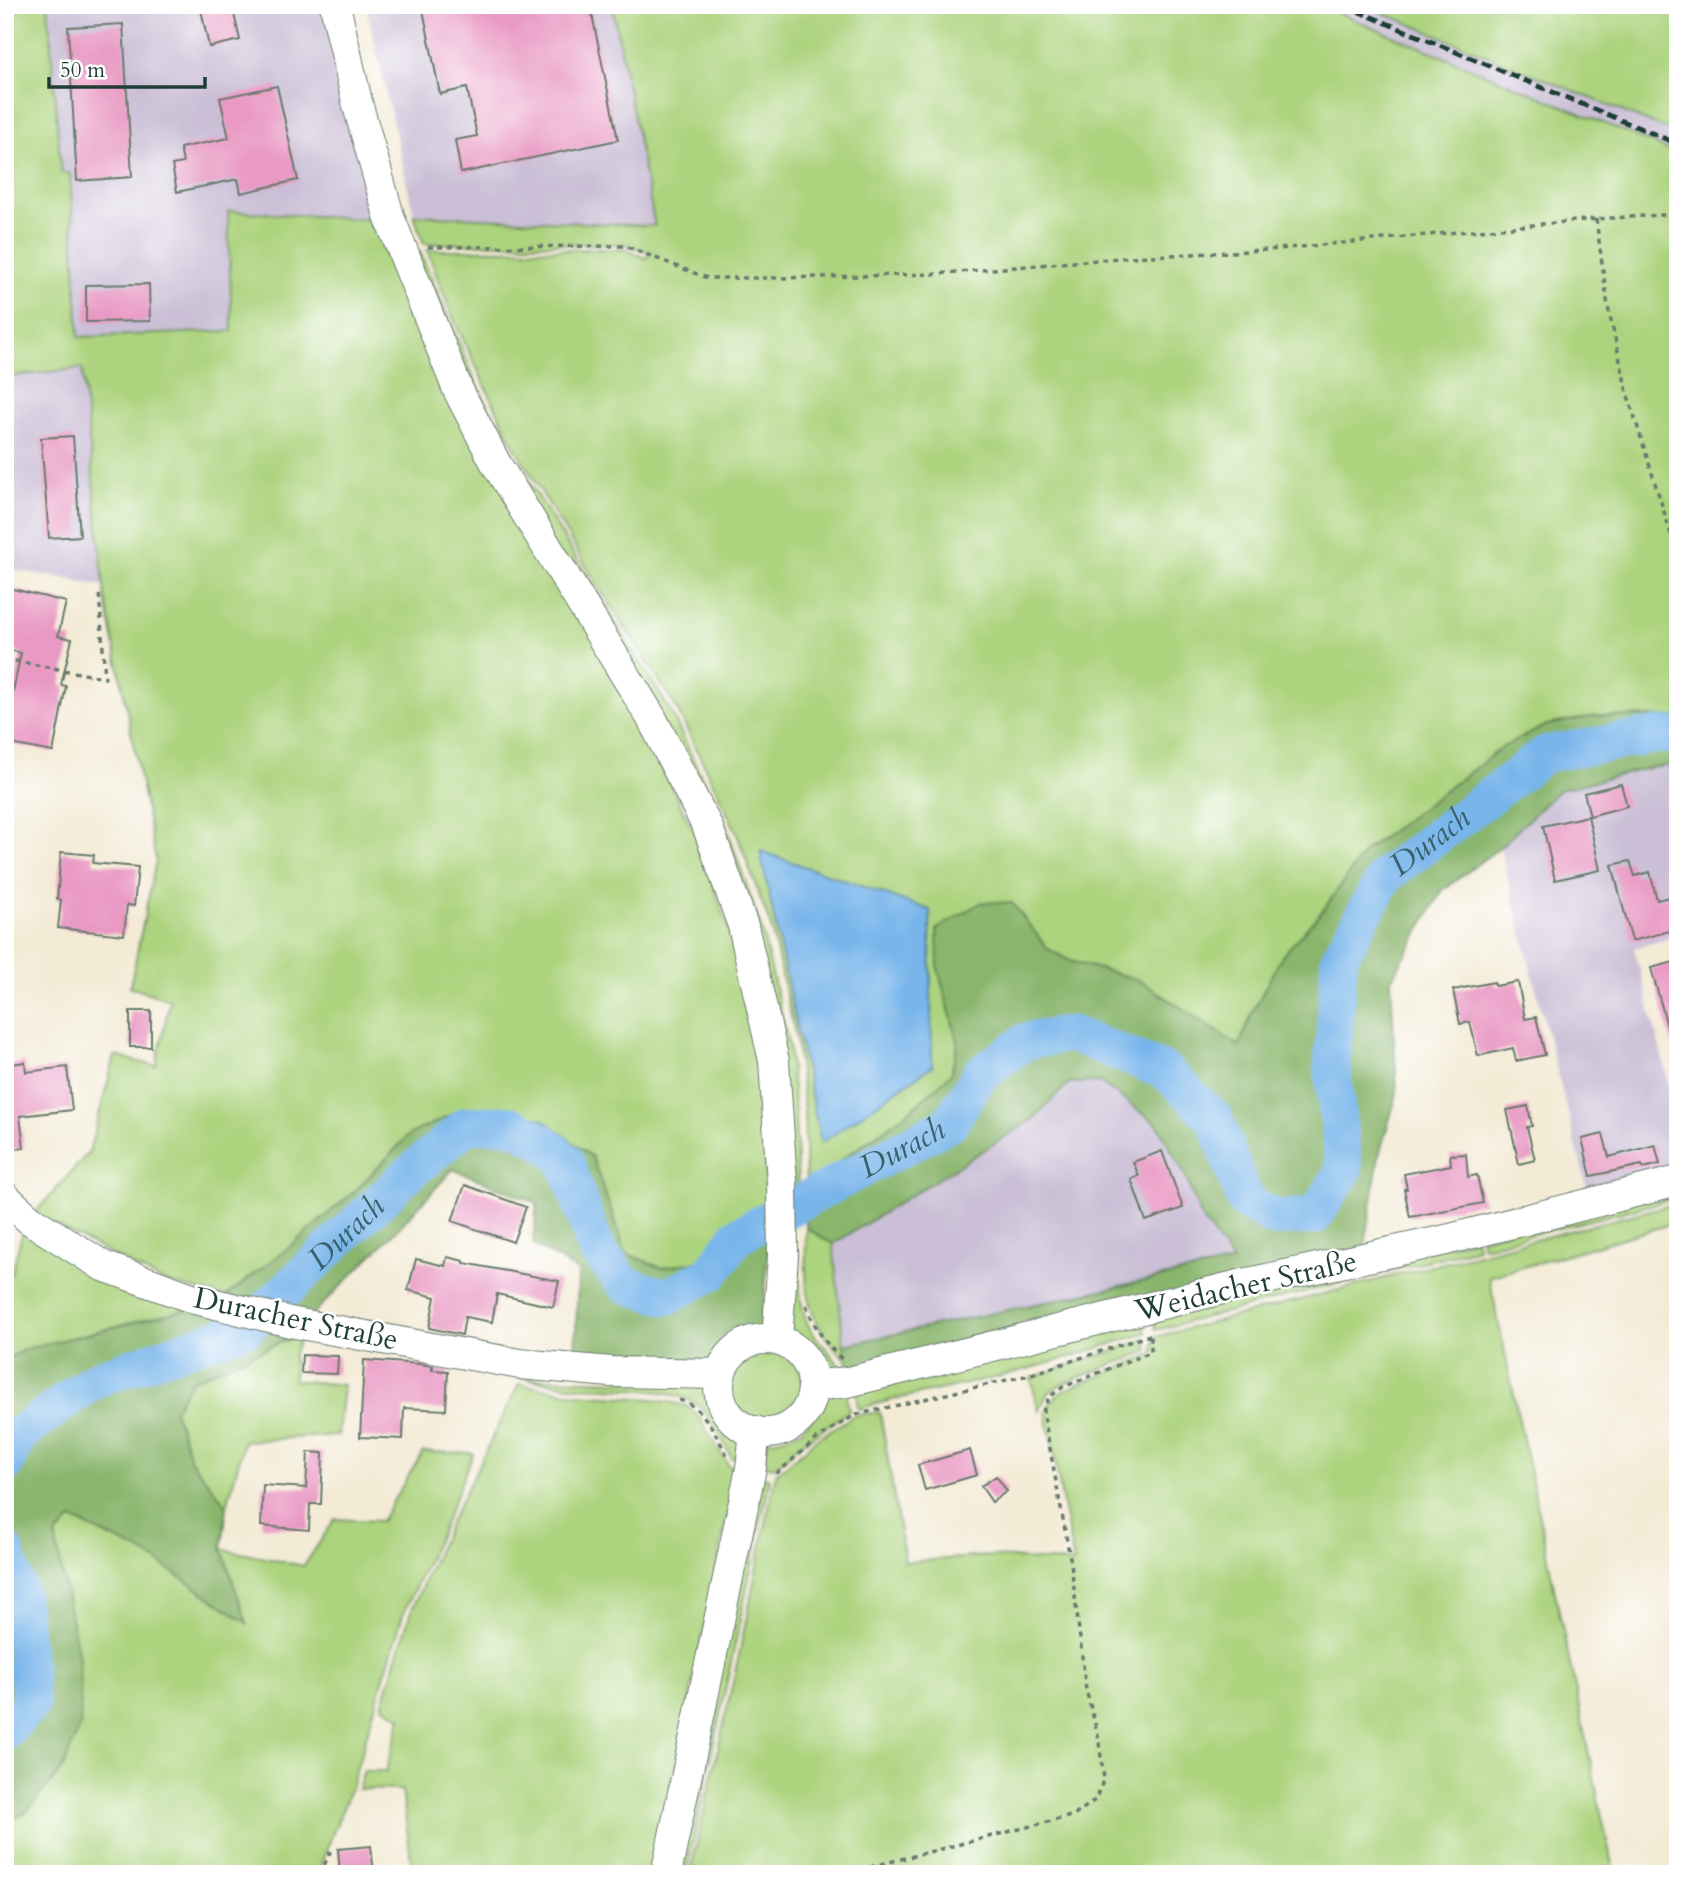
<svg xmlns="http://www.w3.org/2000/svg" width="1683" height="1879" font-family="Cardo,serif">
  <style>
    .industrial { fill: #cabfd6 }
    .green { fill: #acd37d; stroke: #668858; stroke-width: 2 }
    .forest { fill: #89b56c; stroke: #547950; stroke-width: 2 }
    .water { fill: #78b5eb; stroke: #4c7990; stroke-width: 2 }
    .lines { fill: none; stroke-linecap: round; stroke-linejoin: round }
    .river { stroke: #78b5eb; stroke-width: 37 }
    .building { fill: #e99ac4 }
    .minor-casing { stroke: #697a6d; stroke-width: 32 }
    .path { stroke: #697a6d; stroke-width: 3.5; stroke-dasharray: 5 5; stroke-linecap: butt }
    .minor { stroke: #fff; stroke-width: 30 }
    .rail { stroke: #1f3d34; stroke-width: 5; stroke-dasharray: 10 5; stroke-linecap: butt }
    .labels { text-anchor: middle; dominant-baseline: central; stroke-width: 5; stroke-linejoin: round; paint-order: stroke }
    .street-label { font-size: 30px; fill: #1f3d34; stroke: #fff }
    .water-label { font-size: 32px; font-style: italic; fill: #3a616b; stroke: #fff }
  </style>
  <rect width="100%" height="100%" fill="#fff"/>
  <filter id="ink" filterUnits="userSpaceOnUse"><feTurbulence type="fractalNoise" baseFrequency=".0143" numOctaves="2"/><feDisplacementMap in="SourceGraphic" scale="14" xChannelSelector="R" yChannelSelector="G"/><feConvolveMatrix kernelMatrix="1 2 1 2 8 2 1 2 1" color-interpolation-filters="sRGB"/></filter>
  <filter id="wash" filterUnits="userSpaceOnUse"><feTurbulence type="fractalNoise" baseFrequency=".00686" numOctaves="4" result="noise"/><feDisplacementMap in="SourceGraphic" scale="28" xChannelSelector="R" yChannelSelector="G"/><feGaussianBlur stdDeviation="1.57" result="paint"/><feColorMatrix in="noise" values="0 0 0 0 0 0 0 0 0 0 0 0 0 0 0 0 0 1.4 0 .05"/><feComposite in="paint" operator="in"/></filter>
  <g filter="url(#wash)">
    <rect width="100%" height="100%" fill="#f3ebd6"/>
    <path class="industrial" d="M 48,5 L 325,5 L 379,220 L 228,211 L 232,331 L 78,337 L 70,174 L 61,174 Z
      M 366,5 L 612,5 L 655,226 L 414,215 Z
      M 1319,5 L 1364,5 L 1678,134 L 1678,154 Z
      M 82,368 L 104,586 L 5,568 L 5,377 Z
      M 1678,764 L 1678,936 L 1634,948 L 1678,1119 L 1678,1173 L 1589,1196 L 1500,848 L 1559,790 L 1645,769 Z
      M 1101,1082 L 1157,1124 L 1184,1173 L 1202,1219 L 1233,1262 L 844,1345 L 833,1244 L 1032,1120 L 1069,1083 Z"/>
    <path class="green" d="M 5,5 L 48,5 L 61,173 L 70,173 L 79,337 L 232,331 L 228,211 L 379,220 L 696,835 L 730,933 L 759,1065 L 768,1217 L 741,1218 L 704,1260 L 661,1268 L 626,1253 L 612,1211 L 410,1134 L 357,1189 L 291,1246 L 225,1297 L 162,1281 L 34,1214 L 89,1152 L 115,1056 L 156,1066 L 170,1000 L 130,987 L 156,860 L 105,596 L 82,368 L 5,377 Z
      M 612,5 L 1319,5 L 1678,154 L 1678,717 L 1596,716 L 1547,725 L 1503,747 L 1365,851 L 1324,909 L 1282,956 L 1253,1011 L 1239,1046 L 1139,980 L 1070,961 L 1048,949 L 1012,903 L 938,969 L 958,1042 L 951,1074 L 906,1114 L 806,1185 L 804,1110 L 797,1043 L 771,927 L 735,829 L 676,707 L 592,576 L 514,446 L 454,320 L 427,250 L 624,249 L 646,258 L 651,253 L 626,244 L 424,244 L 414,215 L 655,226 Z
      M 1364,5 L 1678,5 L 1678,134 Z
      M 420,252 L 476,382 L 509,449 L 671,712 L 729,834 L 762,931 L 789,1046 L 795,1112 L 798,1186 L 794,1185 L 751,924 L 501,455 L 414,254 Z
      M 1678,1188 L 1678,1198 L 1483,1247 L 1481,1238 Z
      M 1678,1203 L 1678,1222 L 1489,1277 L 1614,1874 L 690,1874 L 739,1655 L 776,1474 L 819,1437 L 855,1415 L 880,1412 L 905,1562 L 987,1556 L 1074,1563 L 1046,1412 L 1052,1400 L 1064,1390 L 1153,1354 L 1155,1337 Z
      M 24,1227 L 191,1308 L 26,1349 L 5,1360 L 5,1275 L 11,1275 Z
      M 806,1228 L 833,1244 L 845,1358 C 800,1318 806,1282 806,1228 Z
      M 1475,1239 L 1478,1248 L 1156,1330 L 1153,1315 Z
      M 794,1255 L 798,1257 C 800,1282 798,1312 813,1333 C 822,1346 835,1355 840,1369 L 820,1370 C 813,1350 808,1343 789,1334 Z
      M 1142,1317 L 1146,1333 C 1093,1350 1040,1367 985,1380 C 943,1390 899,1396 858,1409 L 856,1389 Z
      M 302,1333 L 293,1355 L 294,1380 L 343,1385 L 338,1435 L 244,1441 L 227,1506 L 191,1461 L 174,1410 L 192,1380 Z
      M 1147,1339 L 1148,1351 L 1061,1384 L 1047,1394 L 1039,1412 L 1031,1378 Z
      M729 1386a37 37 0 1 1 74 0a37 37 0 1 1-74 0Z
      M 521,1378 L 711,1384 C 712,1408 723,1423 742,1435 L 738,1459 L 732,1458 C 723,1442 714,1421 701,1408 C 677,1386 612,1389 580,1387 C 561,1385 541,1381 521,1378 Z
      M 519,1384 L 576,1394 L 652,1399 L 684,1405 L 696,1413 L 728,1465 L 737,1469 L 653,1874 L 413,1874 L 402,1790 L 358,1789 L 364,1771 L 386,1771 L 401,1717 L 382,1706 L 410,1614 L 448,1527 Z
      M 845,1389 L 849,1411 L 795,1448 L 776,1467 L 762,1465 L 767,1441 C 800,1438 812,1426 821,1394 Z
      M 423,1452 L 473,1453 L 444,1525 L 403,1614 L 351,1787 L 317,1874 L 5,1874 L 5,1823 L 26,1812 L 79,1659 L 55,1536 L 72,1519 L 147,1554 L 246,1622 L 222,1549 L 304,1566 L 335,1519 L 381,1521 Z
      M 757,1476 L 770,1479 L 686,1874 L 674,1874 Z"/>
    <path class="forest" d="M 1596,716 L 1678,717 L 1678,764 L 1645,769 L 1559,790 L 1500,847 L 1442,891 L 1391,980 L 1397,1094 L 1379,1155 L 1364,1253 L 848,1370 L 844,1345 L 1233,1262 L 1202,1219 L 1184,1173 L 1157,1124 L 1100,1082 L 1069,1083 L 1032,1120 L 833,1244 L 806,1228 L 806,1185 L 906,1114 L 951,1074 L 958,1042 L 938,969 L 937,929 L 982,902 L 1012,903 L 1048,949 L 1070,961 L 1139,980 L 1239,1046 L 1253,1011 L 1282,956 L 1324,909 L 1365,851 L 1503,747 L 1547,725 Z
      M 504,1108 L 543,1119 L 592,1157 L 626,1253 L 661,1268 L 704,1260 L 741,1218 L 768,1217 L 768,1256 L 761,1332 C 739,1334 727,1345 715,1361 L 575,1360 L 578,1271 L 533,1244 L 537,1203 L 453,1169 L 394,1233 L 311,1316 L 225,1297 L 291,1246 L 357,1189 L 410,1134 L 459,1111 Z
      M 191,1308 L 302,1333 L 192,1380 L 174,1410 L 191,1461 L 227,1506 L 222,1549 L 247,1623 L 147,1554 L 72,1519 L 55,1536 L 79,1659 L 81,1723 L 63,1768 L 26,1812 L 5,1823 L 5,1360 L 26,1349 Z"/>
    <path class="water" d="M 760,851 L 930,910 L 932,1066 L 821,1143 Z"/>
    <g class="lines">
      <g class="river">
        <path id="s1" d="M 5,1465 L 20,1434 L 96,1379 L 246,1328 L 406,1176 L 467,1125 L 509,1124 L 541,1140 L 565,1160 L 596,1249 L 626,1285 L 666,1297 L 711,1273 L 737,1236 L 950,1123 L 980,1074 L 1026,1041 L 1072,1034 L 1165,1071 L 1215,1119 L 1245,1201 L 1274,1218 L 1315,1216 L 1344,1170 L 1332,1067 L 1339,958 L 1385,876 L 1545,754 L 1658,735 L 1678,735"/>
        <path d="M 5,1549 L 20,1596 L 31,1704 L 5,1732"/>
      </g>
    </g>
    <g id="blocks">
      <path class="building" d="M 200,5 L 232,5 L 240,40 L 209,47 Z
        M 422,5 L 590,5 L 618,140 L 461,173 L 455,140 L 477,136 L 467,88 L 440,94 Z
        M 123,24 L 132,177 L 77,181 L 68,27 Z
        M 277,86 L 298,180 L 241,193 L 238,179 L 177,192 L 172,165 L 183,163 L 180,148 L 229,138 L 220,98 Z
        M 149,284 L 150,321 L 86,322 L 86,285 Z
        M 73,436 L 80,536 L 49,538 L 41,438 Z
        M 5,587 L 66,602 L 58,636 L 72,639 L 61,685 L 66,686 L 53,752 L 5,743 L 5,690 L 13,691 L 21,653 L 5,649 Z
        M 1621,784 L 1627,806 L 1590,816 L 1584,793 Z
        M 1588,816 L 1600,870 L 1555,880 L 1543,826 Z
        M 61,852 L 94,855 L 93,863 L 138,867 L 134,906 L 127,905 L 124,935 L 58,928 L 61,900 L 57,899 Z
        M 1630,861 L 1635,876 L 1650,872 L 1657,900 L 1678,895 L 1678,929 L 1632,941 L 1612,865 Z
        M 1678,961 L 1678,1046 L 1673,1047 L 1651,968 Z
        M 1494,982 L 1495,986 L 1518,982 L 1525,1019 L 1536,1017 L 1545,1055 L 1516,1061 L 1513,1048 L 1478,1056 L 1470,1022 L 1460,1024 L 1453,990 Z
        M 130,1011 L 151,1011 L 151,1047 L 130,1047 Z
        M 25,1062 L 26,1072 L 67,1067 L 72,1110 L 20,1116 L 24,1148 L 5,1150 L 5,1065 Z
        M 1528,1106 L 1532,1126 L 1527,1127 L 1535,1160 L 1519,1164 L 1507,1110 Z
        M 1603,1134 L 1609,1157 L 1655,1145 L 1660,1164 L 1643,1168 L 1642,1165 L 1591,1176 L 1582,1139 Z
        M 1162,1151 L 1183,1208 L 1146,1221 L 1131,1179 L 1139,1176 L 1133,1162 Z
        M 1466,1154 L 1468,1177 L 1477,1175 L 1483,1203 L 1410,1217 L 1404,1189 L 1407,1189 L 1404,1174 L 1451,1165 L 1450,1155 Z
        M 465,1185 L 526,1207 L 513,1242 L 452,1221 Z
        M 447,1257 L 464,1261 L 464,1263 L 559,1281 L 553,1307 L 497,1294 L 492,1322 L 465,1317 L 462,1335 L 429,1328 L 435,1297 L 408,1290 L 416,1259 L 445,1266 Z
        M 302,1355 L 338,1356 L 337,1374 L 301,1373 Z
        M 364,1360 L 420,1364 L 433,1366 L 432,1370 L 448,1371 L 446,1410 L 404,1408 L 403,1439 L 360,1437 Z
        M 970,1450 L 977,1475 L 925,1490 L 918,1465 Z
        M 308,1452 L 323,1453 L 321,1504 L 310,1504 L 309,1530 L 261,1526 L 263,1485 L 306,1488 Z
        M 996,1476 L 1007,1491 L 992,1502 L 981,1486 Z
        M 371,1846 L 374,1874 L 340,1874 L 338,1849 Z"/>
    </g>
  </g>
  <g filter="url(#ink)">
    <use href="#blocks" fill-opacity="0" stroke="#697a6d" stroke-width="2"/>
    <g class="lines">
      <defs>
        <path id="minor" d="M 335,5 L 358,106 L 390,219 L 458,390 L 495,462 L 651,717 L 708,828 L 743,926 L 774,1061 L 782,1183 L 783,1256 L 777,1340
          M 5,1197 L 29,1219 L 103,1266 L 195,1299 L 290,1322 L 520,1364 L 611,1372 L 721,1374
          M719 1386a47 47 0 1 1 94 0a47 47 0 1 1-94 0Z
          M 813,1386 L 848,1382 L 1239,1285 L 1446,1240 L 1678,1181
          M 666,1874 L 751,1468 L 755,1431"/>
      </defs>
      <use href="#minor" class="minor-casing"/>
      <path class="path" d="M 1596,219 L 1608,307 L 1628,396 L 1678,557
        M 428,247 L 625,246 L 707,278 L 780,278 L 935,274 L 1131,257 L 1268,250 L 1596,219 L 1678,214
        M 5,659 L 105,678 L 99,591
        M 806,1305 C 815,1327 824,1343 842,1359
        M 679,1400 C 703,1405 717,1436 727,1456
        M 776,1474 L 819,1437 L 855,1415 L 1029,1375 L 1153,1334
        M 320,1874 L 331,1850
        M 842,1874 L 1075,1815 L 1095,1800 L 1104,1779 L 1098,1735 L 1086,1690 L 1071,1563 L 1043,1411 L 1049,1397 L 1063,1387 L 1151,1352 L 1151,1334"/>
      <use href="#minor" class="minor"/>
      <path class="rail" d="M 1343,5 L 1678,144"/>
    </g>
  </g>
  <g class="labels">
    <g class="street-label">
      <text transform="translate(1246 1286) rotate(-13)">Weidacher Straße</text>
      <text transform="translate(296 1319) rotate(12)">Duracher Straße</text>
    </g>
    <g class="water-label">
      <text stroke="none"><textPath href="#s1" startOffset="2126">Durach</textPath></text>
      <text stroke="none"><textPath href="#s1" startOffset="1162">Durach</textPath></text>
      <text stroke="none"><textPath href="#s1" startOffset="425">Durach</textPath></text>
    </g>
  </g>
  <rect width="1683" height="1879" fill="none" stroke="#fff" stroke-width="28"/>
  <path d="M49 77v10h156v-10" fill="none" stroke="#1f3d34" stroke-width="3.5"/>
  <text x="60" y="77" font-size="21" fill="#1f3d34" stroke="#ffffff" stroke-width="5" paint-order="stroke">50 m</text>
</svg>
